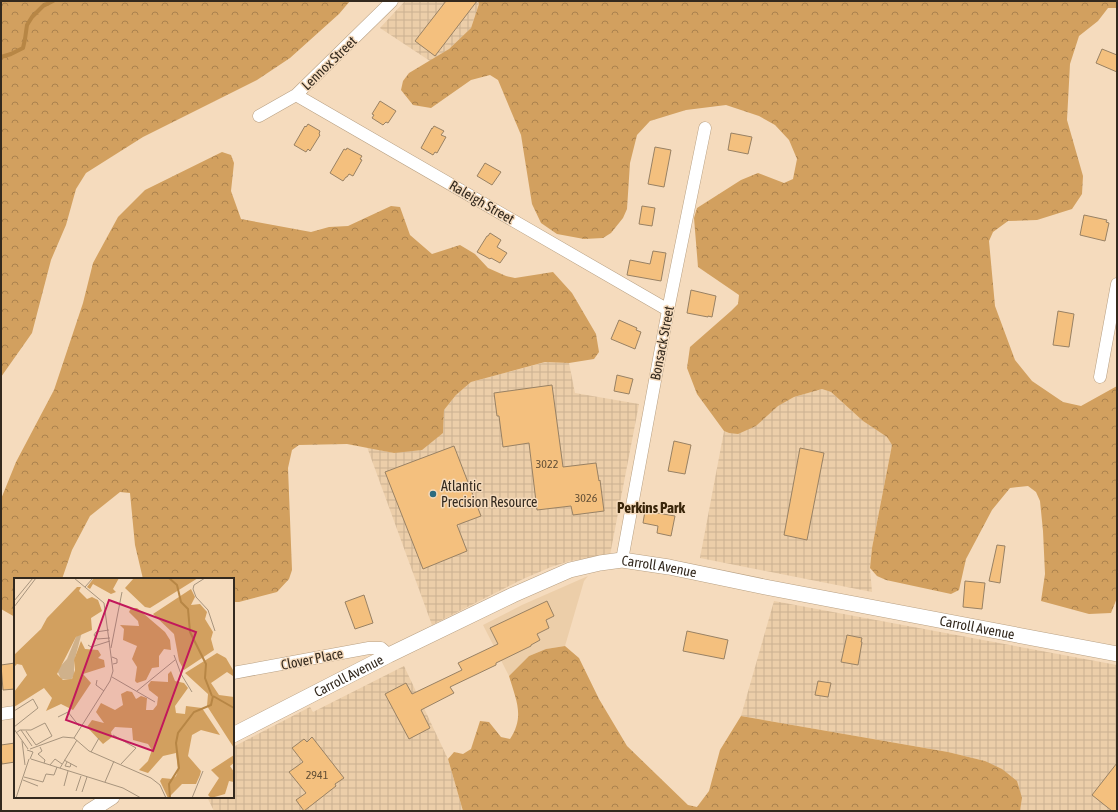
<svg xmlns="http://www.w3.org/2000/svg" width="1118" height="812" font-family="'Asap Condensed',sans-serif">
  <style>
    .built { fill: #eccea9 }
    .industrial { fill: url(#industrial-grid) }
    .forest { fill: url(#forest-crowns) }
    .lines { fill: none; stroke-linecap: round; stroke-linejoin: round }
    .stream { stroke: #b78645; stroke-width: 4 }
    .building { fill: #f4c07e; stroke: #988164 }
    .minor-casing { stroke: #b8a083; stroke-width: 13 }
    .tertiary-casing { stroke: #b8a083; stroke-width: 16 }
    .minor { stroke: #fff; stroke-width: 12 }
    .tertiary { stroke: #fff; stroke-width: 15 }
    .poi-dot { fill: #2b6b7f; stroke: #f5dbbd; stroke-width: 1.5 }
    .labels { text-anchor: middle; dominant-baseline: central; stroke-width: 3; stroke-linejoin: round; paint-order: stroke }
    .number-label { font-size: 12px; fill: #634f36 }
    .street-label { font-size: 14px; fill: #33291e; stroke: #f5dbbd }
    .poi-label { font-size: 14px; fill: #33291e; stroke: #f5dbbd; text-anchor: start }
    .neighbourhood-label { font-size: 15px; font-weight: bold; fill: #39250a; stroke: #f5dbbd }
    .inset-river { fill: none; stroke: #b78645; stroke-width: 2 }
    .inset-road { fill: none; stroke: #a7947d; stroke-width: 1 }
    .view { fill: #c2185b; fill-opacity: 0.15; stroke: #c2185b; stroke-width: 2 }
    .inset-edge { fill: none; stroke: #33291e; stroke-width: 2 }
  </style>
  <defs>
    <pattern id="industrial-grid" width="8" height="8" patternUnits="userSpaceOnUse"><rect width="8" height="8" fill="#eccea9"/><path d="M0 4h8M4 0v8" fill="none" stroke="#cbb191"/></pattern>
    <pattern id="forest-crowns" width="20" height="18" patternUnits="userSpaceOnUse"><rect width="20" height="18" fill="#d2a05f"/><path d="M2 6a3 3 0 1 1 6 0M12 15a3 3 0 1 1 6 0" fill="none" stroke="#ab824e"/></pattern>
  </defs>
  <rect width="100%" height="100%" fill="#f5dbbd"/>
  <path class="built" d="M 588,576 L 584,581 L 565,646 L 546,649 L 529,656 L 509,676 L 483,625 L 522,605 Z"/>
  <path class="industrial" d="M 405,1 L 478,1 L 479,4 L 471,28 L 449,49 L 430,61 L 380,28 Z
    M 546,362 L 569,363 L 575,393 L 639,404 L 610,555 L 570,561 L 551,567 L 523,579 L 432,625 L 367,447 L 394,453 L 443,433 L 444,410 L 456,395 L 471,382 Z
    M 822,389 L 831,392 L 863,421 L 887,437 L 892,445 L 872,548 L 870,568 L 872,592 L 700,558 L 724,431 L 729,433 L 756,426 L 777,406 L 794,397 Z
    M 774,601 L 1117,665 L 1117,811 L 1020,811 L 1022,798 L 985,761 L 948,752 L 741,716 Z
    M 404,666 L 448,759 L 463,811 L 214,811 L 207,797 L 233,797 L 233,747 L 310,707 L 313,712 Z"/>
  <path class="forest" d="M 1,1 L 350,1 L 339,14 L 290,58 L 257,80 L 143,137 L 86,173 L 76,189 L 66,225 L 51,260 L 32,333 L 1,377 Z
    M 478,1 L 1117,1 L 1117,8 L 1108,8 L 1098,21 L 1079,36 L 1070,64 L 1067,120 L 1083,176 L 1082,194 L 1072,209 L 1037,220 L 1008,221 L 993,232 L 989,241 L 995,306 L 1015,360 L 1032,381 L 1063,402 L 1081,406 L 1117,386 L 1117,598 L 1111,613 L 1089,614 L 1041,601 L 1045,574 L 1043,531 L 1040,501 L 1036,492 L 1028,486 L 1010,488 L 992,510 L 966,559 L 959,590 L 951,594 L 886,580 L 877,576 L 870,568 L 872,548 L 892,445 L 887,437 L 863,421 L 831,392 L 822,389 L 794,397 L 778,406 L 756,426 L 738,434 L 729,433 L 724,431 L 697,394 L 687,368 L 690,347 L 731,311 L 738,304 L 739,295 L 698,267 L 694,218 L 697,208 L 741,180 L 758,173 L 784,183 L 793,179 L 797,159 L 789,140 L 775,125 L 759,116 L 726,105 L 686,110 L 650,121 L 637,135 L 630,163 L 627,209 L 623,218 L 611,233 L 603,238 L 584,239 L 557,234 L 541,223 L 532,204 L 521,135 L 498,80 L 490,75 L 471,80 L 431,108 L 413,105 L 401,90 L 403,81 L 409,73 L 449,49 L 471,28 L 479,4 Z
    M 222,152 L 231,155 L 234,163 L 231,191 L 241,219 L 311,232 L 329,227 L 348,226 L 391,206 L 400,207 L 410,235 L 432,254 L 460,245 L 475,254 L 488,268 L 506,276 L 515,278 L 553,272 L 572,293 L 596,334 L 599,352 L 594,359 L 569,363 L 545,362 L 471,382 L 456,395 L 444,410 L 443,433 L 422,450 L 394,453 L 347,444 L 299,445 L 292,450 L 288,468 L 292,570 L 289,579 L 277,592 L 239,602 L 233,602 L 233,579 L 143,579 L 135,545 L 130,493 L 120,492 L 90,516 L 72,550 L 62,579 L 15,579 L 15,617 L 1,609 L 1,499 L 16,462 L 54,390 L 83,303 L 93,263 L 118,217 L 145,190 Z
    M 565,646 L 579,658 L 599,699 L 627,746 L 688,805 L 697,807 L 709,791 L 720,750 L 741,716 L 948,752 L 985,761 L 1002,769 L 1017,781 L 1022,798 L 1020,811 L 463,811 L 448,759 L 454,752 L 463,754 L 471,749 L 480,721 L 489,722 L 501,737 L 510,739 C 525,716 516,700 509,676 L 529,656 L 546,649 Z"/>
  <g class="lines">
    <path class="stream" d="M 1,57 L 11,54 L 23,48 L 25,39 L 27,25 L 32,17 L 43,6 L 53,1"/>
  </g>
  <path class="building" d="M 446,1 L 477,1 L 435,56 L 415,41 Z
    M 1102,49 L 1117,55 L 1117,72 L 1096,63 Z
    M 380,101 L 396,111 L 388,123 L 386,122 L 383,125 L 372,118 L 374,115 L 372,114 Z
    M 308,124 L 320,131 L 319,134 L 320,135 L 310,151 L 308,149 L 306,152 L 294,145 L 305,126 L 306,127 Z
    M 434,126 L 444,131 L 441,135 L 446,137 L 437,153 L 435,152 L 433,155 L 421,148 L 432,128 L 432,129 Z
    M 731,133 L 752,137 L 748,154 L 728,150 Z
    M 655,147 L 671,150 L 664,187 L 648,184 Z
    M 347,148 L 362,156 L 360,159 L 362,160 L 353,176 L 349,174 L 347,177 L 346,177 L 343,181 L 330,173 L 344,149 L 346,150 Z
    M 485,163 L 501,172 L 492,185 L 477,176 Z
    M 642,206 L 655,208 L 652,226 L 639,224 Z
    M 1084,215 L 1107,220 L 1106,222 L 1109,223 L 1105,241 L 1080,235 Z
    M 490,233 L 501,240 L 497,247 L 507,253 L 500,263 L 491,258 L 490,259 L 477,252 L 487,236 L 488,236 Z
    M 653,251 L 666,253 L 661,281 L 627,275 L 630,260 L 650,264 Z
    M 691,290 L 716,296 L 712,317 L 708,316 L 708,317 L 687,313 Z
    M 1058,311 L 1074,314 L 1069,347 L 1053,345 Z
    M 619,320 L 637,328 L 636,330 L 641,332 L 635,349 L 611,339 Z
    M 617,375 L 633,379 L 629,394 L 614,391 Z
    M 552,385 L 563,467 L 596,463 L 599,481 L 600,480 L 604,511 L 573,515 L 571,506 L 537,510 L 529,443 L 503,447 L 499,416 L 497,416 L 494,393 Z
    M 674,441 L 691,445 L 685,474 L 668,471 Z
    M 454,446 L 481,516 L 457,525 L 467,551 L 423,569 L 385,472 Z
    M 800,448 L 824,453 L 807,540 L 784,535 Z
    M 645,511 L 675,516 L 671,536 L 657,533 L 658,526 L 643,523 Z
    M 997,545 L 1005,546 L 1000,583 L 989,581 Z
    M 965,581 L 985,583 L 982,609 L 963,607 Z
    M 364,595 L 373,623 L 355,629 L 345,602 Z
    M 547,601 L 554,616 L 546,620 L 549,628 L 537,634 L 540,640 L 531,645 L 531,646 L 496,663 L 496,665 L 450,687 L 454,693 L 421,710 L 430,728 L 409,739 L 385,694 L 406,683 L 412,694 L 462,670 L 458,663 L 498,644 L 490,628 Z
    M 687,631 L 728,640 L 724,659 L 683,651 Z
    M 847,635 L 862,638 L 861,642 L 862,642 L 858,665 L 841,662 Z
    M 15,663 L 15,689 L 3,690 L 1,665 Z
    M 818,681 L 831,683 L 828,697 L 815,695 Z
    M 312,737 L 344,778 L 335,784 L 336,786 L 304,811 L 296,800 L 306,793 L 289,772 L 303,762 L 292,748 L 304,739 L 307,742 Z
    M 15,743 L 15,762 L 2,764 L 1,757 L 1,745 Z
    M 1117,763 L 1117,811 L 1112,811 L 1092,795 Z"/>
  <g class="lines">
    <defs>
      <path id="minor" d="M 296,95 L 668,310
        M 259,116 L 296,95 L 392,1
        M 1100,377 L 1117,284
        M 622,560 L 668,310 L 705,128
        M 233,673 L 369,648 L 381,648 L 389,655
        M 1,714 L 15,712"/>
      <g id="tertiary">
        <path id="s1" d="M 233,735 L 389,655 L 513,595 L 570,570 L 600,563 L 622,560 L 669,567 L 765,587 L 1117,654"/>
        <path d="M 90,811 L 112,797"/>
      </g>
    </defs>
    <use href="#minor" class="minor-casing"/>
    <use href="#tertiary" class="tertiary-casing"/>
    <use href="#minor" class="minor"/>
    <use href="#tertiary" class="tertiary"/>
  </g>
  <circle class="poi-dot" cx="433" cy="494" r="4"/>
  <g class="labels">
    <g class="number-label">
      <text x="547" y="464">3022</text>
      <text x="586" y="498">3026</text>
      <text x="317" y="775">2941</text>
    </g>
    <g class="street-label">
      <text transform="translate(329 63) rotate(-44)">Lennox Street</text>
      <text transform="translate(482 202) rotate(30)">Raleigh Street</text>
      <text transform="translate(662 343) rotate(-79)">Bonsack Street</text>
      <text stroke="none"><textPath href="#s1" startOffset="466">Carroll Avenue</textPath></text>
      <text stroke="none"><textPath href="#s1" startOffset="790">Carroll Avenue</textPath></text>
      <text transform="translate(312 659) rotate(-11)">Clover Place</text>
      <text stroke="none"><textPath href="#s1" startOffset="130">Carroll Avenue</textPath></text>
    </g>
    <g class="poi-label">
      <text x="441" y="486">Atlantic<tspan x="441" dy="16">Precision Resource</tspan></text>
    </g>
    <g class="neighbourhood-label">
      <text x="651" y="507">Perkins Park</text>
    </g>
  </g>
  <g transform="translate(14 578)">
    <rect width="220" height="220" fill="#f5dbbd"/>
    <path d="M 68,54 L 60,84 L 60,97 L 57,102 L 47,101 L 43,92 L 53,81 L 62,59 Z" fill="#cfb18b"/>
    <path d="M 80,0 L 105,0 L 99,11 L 102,14 L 97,16 L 79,6 L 76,11 L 73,9 ZM 120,0 L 184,0 L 136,30 L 131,29 L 111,10 ZM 63,9 L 67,9 L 65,13 L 73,21 L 78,19 L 84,22 L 88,33 L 77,40 L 78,52 L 62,59 L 43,96 L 49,102 L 58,101 L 61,92 L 60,82 L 67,63 L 71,71 L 84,72 L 87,77 L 84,80 L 90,82 L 91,89 L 69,96 L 77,105 L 59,132 L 47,126 L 32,133 L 38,120 L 30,110 L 0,129 L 0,114 L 13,97 L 8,87 L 3,86 L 0,89 L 0,77 L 27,51 L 33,40 ZM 177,11 L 181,19 L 177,27 L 186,26 L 193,34 L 191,41 L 199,54 L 197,61 L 200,72 L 170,92 L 165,83 L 160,56 L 139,36 ZM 117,30 L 123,30 L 151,54 L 156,62 L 157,72 L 150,71 L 145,78 L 145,89 L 138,90 L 132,102 L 123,105 L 121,103 L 123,89 L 118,81 L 123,68 L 109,62 L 110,51 L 106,47 L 125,48 L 124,43 L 115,34 ZM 203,75 L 212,80 L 219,92 L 219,98 L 213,94 L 197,105 L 205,117 L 220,119 L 220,170 L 193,128 L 194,116 L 171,95 ZM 157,93 L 161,103 L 170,105 L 174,110 L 161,128 L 162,135 L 171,136 L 172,128 L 188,130 L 206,157 L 187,152 L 178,157 L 174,178 L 187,193 L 186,197 L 182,206 L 168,206 L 154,220 L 146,203 L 148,200 L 158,201 L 162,198 L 164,192 L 162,175 L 149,178 L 134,195 L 125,192 L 134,183 L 138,172 L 134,166 L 119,162 L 118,150 L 101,149 L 97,154 L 98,159 L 89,166 L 73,149 L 78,142 L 90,145 L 82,134 L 87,125 L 101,132 L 109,127 L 107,116 L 113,113 L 118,114 L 122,121 L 127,118 L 133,120 L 132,132 L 139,132 L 143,127 L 144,119 L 135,112 L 134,107 L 137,103 L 154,104 L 154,96 ZM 220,177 L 220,185 L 216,188 L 220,194 L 220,204 L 215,203 L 211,216 L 197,220 L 194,217 L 205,200 L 197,192 Z" fill="#d2a05f"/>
    <path class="inset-river" d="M 155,0 L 163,7 L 167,24 L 174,31 L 176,54 L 192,86 L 191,100 L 198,118M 199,118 L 220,130M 156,220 L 155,206 L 165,190 L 162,165 L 164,155 L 180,134 L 197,127 L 199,118"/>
    <path class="inset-road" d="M 60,0 L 90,25 L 99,93 L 96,103 L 60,160M 191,0 L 180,7 L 179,11 L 182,19 L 194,32 L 201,53M 71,9 L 79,0M 0,23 L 19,0M 0,29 L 22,0M 95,52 L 82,54 L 80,57 L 83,61 L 96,60M 74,67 L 77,69 L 96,63M 97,70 L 108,14M 160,77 L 167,96 L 178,114M 98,79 L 103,81 L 103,85 L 99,86M 98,99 L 141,124M 83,102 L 82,107 L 90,113M 123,113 L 161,82M 0,133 L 19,121 L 24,130 L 0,149M 44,139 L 54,134 L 65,148M 0,151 L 14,171M 7,152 L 18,168M 2,155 L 6,152 L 17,152 L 31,145 L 38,158 L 22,167 L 12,153M 99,157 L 122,170 L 107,186M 8,163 L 11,187M 26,169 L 28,173 L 24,176 L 31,182 L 30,185M 16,171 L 49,159 L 60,160 L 75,173 L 137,200 L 146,207 L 152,220M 13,172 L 19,174 L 16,181M 77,174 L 85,160M 17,181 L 109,210 L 127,220M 50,182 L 63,189M 53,184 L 51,188 L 56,189 L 57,186M 36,187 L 41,181 L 48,186M 46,190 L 63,162M 10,199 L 29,204 L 32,196 L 40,197 L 43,189M 9,202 L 24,208M 91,204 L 100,183M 50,208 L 54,193M 62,213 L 67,198M 68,214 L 73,199M 2,220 L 15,181M 178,220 L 189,193"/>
    <path class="view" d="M 95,22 L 182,54 L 139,173 L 52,142 Z"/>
    <rect width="220" height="220" class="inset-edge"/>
  </g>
  <rect width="1118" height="812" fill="none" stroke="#33291e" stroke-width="4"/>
</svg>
